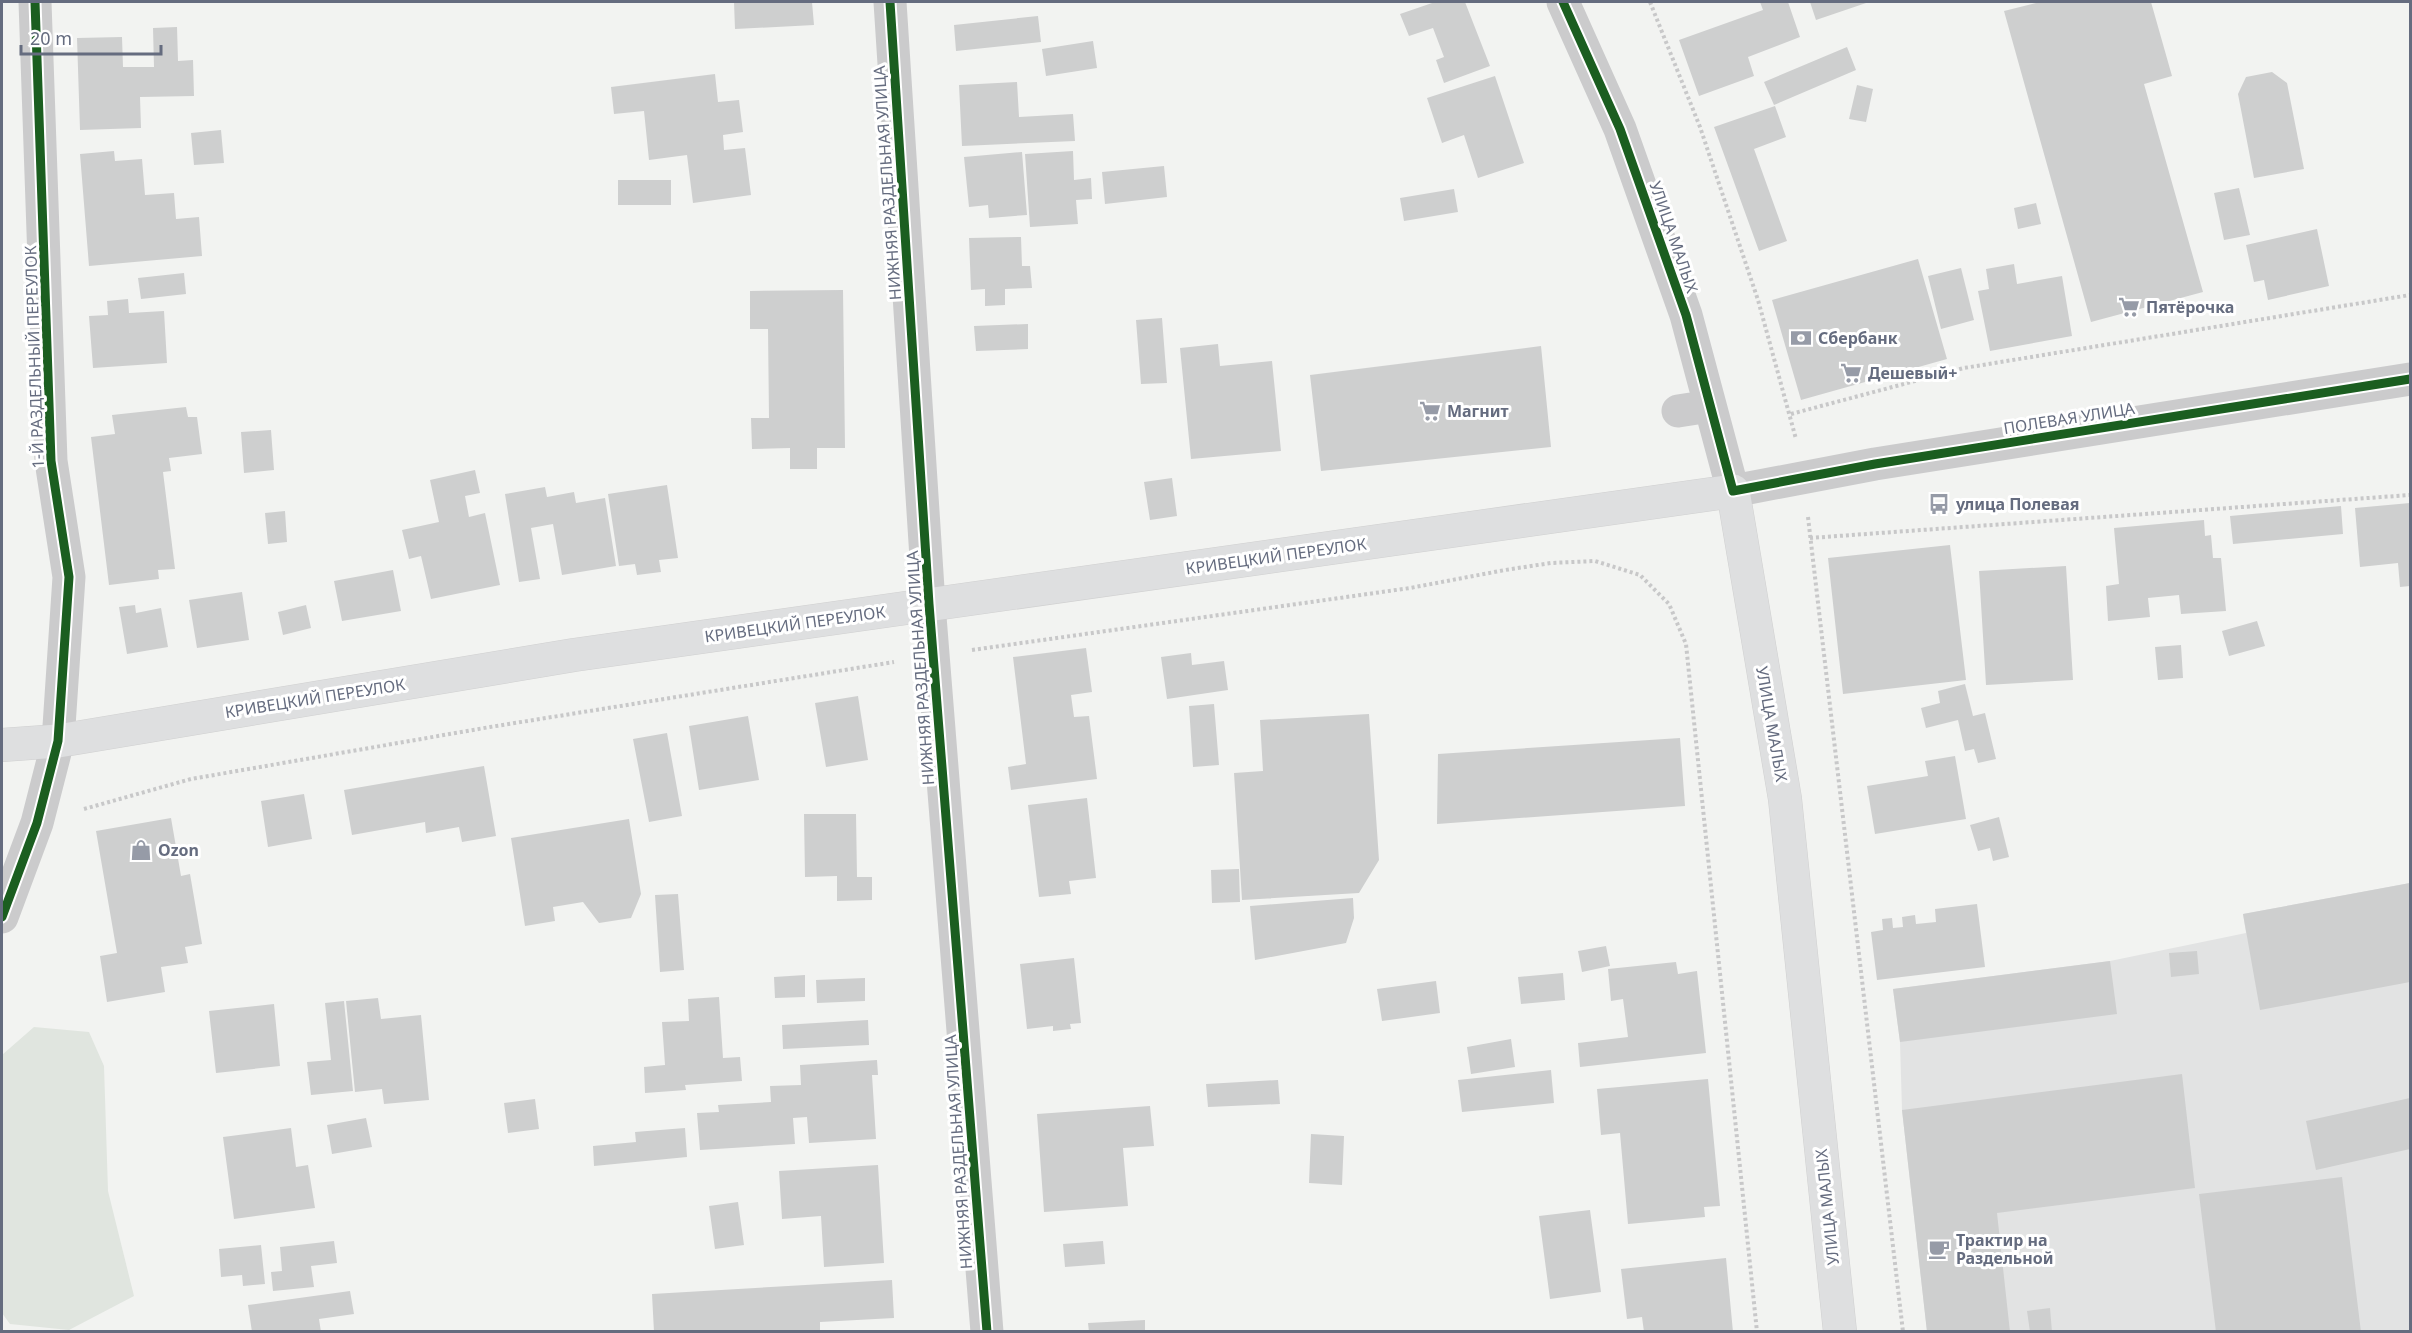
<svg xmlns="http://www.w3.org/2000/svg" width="2412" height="1333" font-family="'Noto Sans',sans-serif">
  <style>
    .built { fill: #e2e3e3 }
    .green { fill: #e0e5df }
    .building { fill: #cecfcf }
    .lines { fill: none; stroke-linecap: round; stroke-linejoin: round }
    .major-casing { stroke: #d0d0d0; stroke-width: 34 }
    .path { stroke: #c8c8c9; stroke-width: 4; stroke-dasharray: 3 3; stroke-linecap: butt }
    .minor { stroke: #cbcbcc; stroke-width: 33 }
    .major { stroke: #dedfe0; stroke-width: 33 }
    .cycleway-casing { stroke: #fff; stroke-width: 13 }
    .cycleway { stroke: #1b5e20; stroke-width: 9 }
    .labels { text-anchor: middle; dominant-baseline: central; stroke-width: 6; stroke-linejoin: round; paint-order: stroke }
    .street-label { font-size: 16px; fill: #656c7f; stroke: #fff }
    .poi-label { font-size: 16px; font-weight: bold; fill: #656c7f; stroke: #fff; text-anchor: start }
  </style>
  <rect width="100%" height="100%" fill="#f2f3f1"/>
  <path class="built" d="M 2410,883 L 2410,1331 L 1927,1331 L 1902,1110 L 1900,1042 L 1893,989 L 2110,961 L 2246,933 L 2243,914 Z"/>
  <path class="green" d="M 34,1027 L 89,1032 L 104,1066 L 108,1191 L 134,1296 L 69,1330 L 10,1324 L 2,1313 L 2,1055 Z"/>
  <path class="building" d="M 734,2 L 812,2 L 814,25 L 735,29 Z
    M 1435,2 L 1465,2 L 1490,66 L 1444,83 L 1436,60 L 1444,57 L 1433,28 L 1409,36 L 1400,14 Z
    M 1760,2 L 1788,2 L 1800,37 L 1748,57 L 1754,76 L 1699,96 L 1679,40 L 1763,10 Z
    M 1810,2 L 1869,2 L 1816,20 Z
    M 2040,2 L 2151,2 L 2172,76 L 2144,84 L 2203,292 L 2091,322 L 2004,11 Z
    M 1038,16 L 1041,42 L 956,51 L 954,25 Z
    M 177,27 L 178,61 L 193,60 L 194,96 L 140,97 L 141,128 L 80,130 L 77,38 L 122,37 L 123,67 L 154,67 L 153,28 Z
    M 1093,41 L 1097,68 L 1046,76 L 1042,49 Z
    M 1847,47 L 1856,70 L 1774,105 L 1764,82 Z
    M 2272,72 L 2287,83 L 2304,169 L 2254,178 L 2238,94 L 2246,77 Z
    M 715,74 L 718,102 L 739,100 L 743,132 L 723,135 L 724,150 L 745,148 L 751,195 L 693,203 L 687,155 L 649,160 L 644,111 L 614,114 L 611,87 Z
    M 1495,76 L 1524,163 L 1478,178 L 1464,135 L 1442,143 L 1427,98 Z
    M 1017,82 L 1019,117 L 1073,114 L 1075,141 L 962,146 L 959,85 Z
    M 1857,85 L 1873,89 L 1866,122 L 1849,119 Z
    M 1775,106 L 1786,137 L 1754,149 L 1787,241 L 1759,251 L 1714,127 Z
    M 221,130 L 224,163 L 194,165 L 191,133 Z
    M 114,151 L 115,161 L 142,159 L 145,195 L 174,193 L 176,219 L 199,217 L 202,256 L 89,266 L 80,154 Z
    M 1073,151 L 1074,180 L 1091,178 L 1092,199 L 1076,200 L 1078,224 L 1030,227 L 1025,154 Z
    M 1022,152 L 1027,215 L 989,218 L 988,205 L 969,207 L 964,157 Z
    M 1164,166 L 1167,197 L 1105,204 L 1102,172 Z
    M 618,180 L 671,180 L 671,205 L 618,205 Z
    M 2239,188 L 2250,235 L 2224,240 L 2214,193 Z
    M 1454,189 L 1458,212 L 1404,221 L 1400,198 Z
    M 2036,203 L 2041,224 L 2018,229 L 2014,208 Z
    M 2317,229 L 2329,286 L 2268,300 L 2264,280 L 2254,282 L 2246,245 Z
    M 1021,237 L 1022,266 L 1030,266 L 1032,288 L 1005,289 L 1005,305 L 985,306 L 985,289 L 971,290 L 969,238 Z
    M 1918,259 L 1947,359 L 1801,400 L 1772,300 Z
    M 2014,264 L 2017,284 L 2062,276 L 2072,336 L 1990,351 L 1978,291 L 1989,289 L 1986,269 Z
    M 1961,268 L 1974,320 L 1941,329 L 1928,276 Z
    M 184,273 L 186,294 L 141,299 L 138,278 Z
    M 843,290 L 845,448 L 817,448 L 817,469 L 790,469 L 790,448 L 752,449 L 751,418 L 769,418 L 768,329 L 750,329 L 750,291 Z
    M 128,299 L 129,313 L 164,311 L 167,363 L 93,368 L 89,316 L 108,315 L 107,301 Z
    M 1162,318 L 1167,383 L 1141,384 L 1136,320 Z
    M 1028,324 L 1028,349 L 976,351 L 974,326 Z
    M 1218,344 L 1220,366 L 1272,361 L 1281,451 L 1191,459 L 1180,348 Z
    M 1541,346 L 1551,447 L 1321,471 L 1310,375 Z
    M 186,407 L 188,417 L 197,417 L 202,454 L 169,458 L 171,471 L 163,472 L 175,569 L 158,570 L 159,579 L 109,585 L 91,437 L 115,434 L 112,415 Z
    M 271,430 L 274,470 L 244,473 L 241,432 Z
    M 475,470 L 480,493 L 465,496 L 469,517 L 485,513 L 500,585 L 431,599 L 421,556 L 409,559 L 402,530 L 439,522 L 430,480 Z
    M 1172,478 L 1177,516 L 1150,520 L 1144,482 Z
    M 667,485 L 678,558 L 659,560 L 661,572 L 637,575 L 635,564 L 619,566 L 608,494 Z
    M 545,487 L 547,497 L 574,492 L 576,503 L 605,498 L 616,566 L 562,575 L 553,524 L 531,528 L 540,579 L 519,582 L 505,494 Z
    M 2410,503 L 2410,586 L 2400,587 L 2398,563 L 2360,567 L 2355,508 Z
    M 2341,506 L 2343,534 L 2233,544 L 2230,516 Z
    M 285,511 L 287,542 L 268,544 L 265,513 Z
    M 2204,520 L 2205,536 L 2211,535 L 2213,558 L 2221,558 L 2226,611 L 2181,614 L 2179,595 L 2148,598 L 2150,617 L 2108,621 L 2106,586 L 2119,584 L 2114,528 Z
    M 1950,545 L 1966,680 L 1843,694 L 1828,558 Z
    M 2066,566 L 2073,680 L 1986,685 L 1979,571 Z
    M 393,570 L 401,611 L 342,621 L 334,581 Z
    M 242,592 L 249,640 L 197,648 L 189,600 Z
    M 135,605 L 136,613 L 161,608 L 168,647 L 127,654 L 119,607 Z
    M 306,605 L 311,628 L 283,635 L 278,612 Z
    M 2257,621 L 2265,646 L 2229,656 L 2222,631 Z
    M 2181,645 L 2183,678 L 2158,680 L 2155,647 Z
    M 1086,648 L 1092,692 L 1071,695 L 1074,717 L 1089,716 L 1097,779 L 1011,790 L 1008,767 L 1026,764 L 1013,657 Z
    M 1191,653 L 1192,665 L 1224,661 L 1228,690 L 1167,699 L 1161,657 Z
    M 1965,684 L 1973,716 L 1985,713 L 1996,759 L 1978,763 L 1974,749 L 1965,751 L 1958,720 L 1926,728 L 1921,708 L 1940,703 L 1938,691 Z
    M 858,696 L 868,760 L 826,767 L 815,703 Z
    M 1214,704 L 1219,765 L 1193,767 L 1189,706 Z
    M 1369,714 L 1379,860 L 1359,893 L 1242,900 L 1234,773 L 1263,771 L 1260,720 Z
    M 748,716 L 759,780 L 699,790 L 689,726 Z
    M 667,733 L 682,816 L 649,822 L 633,739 Z
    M 1680,738 L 1685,806 L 1437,824 L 1438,754 Z
    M 1955,756 L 1966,819 L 1875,834 L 1867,786 L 1928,776 L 1925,761 Z
    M 484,766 L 496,836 L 462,842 L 459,827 L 426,833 L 425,822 L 352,835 L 344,790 Z
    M 304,794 L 312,839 L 268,847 L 261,801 Z
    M 1087,798 L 1096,878 L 1069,881 L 1071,894 L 1039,897 L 1028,805 Z
    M 804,814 L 856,814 L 857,877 L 872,877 L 872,900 L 837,901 L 837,876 L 805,877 Z
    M 1999,817 L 2009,857 L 1993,861 L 1990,848 L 1978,851 L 1970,825 Z
    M 171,818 L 181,876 L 190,874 L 202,944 L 185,947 L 188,963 L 161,967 L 165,992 L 107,1002 L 100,956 L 117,953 L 96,831 Z
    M 629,819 L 641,894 L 631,918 L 599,923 L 583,902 L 553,907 L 555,921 L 525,926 L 511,838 Z
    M 1239,869 L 1240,902 L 1212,903 L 1211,870 Z
    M 2410,883 L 2410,982 L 2260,1010 L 2243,914 Z
    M 678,894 L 684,970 L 660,972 L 655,895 Z
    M 1353,898 L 1354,918 L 1346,943 L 1255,960 L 1250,906 Z
    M 1977,904 L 1985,967 L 1877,980 L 1871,932 L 1883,930 L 1882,919 L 1892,918 L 1893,928 L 1903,927 L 1902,917 L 1915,915 L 1916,924 L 1936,922 L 1935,909 Z
    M 1606,946 L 1610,966 L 1582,972 L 1578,951 Z
    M 2197,951 L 2199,974 L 2171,977 L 2169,953 Z
    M 1074,958 L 1081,1023 L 1070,1024 L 1071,1029 L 1053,1031 L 1053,1026 L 1027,1029 L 1020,964 Z
    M 2110,961 L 2117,1014 L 1900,1042 L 1893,989 Z
    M 1676,962 L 1678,974 L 1697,971 L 1706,1053 L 1580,1067 L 1578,1043 L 1628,1037 L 1623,999 L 1611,1001 L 1608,969 Z
    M 1563,973 L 1565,1000 L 1521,1004 L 1518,977 Z
    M 805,975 L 805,997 L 775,998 L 774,977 Z
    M 865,978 L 865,1001 L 817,1003 L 816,980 Z
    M 1436,981 L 1440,1013 L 1382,1021 L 1377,989 Z
    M 719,997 L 723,1058 L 740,1057 L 742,1081 L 685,1085 L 686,1090 L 645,1093 L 644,1067 L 665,1065 L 662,1022 L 689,1021 L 688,999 Z
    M 378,998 L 381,1019 L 421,1015 L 429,1100 L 384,1104 L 382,1089 L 355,1092 L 346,1001 Z
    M 344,1001 L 353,1091 L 311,1095 L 307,1062 L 331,1060 L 325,1003 Z
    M 274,1004 L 280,1066 L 216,1073 L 209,1011 Z
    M 868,1020 L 869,1045 L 783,1049 L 782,1025 Z
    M 1511,1039 L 1515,1067 L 1471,1074 L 1467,1047 Z
    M 877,1060 L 878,1075 L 872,1075 L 876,1139 L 809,1143 L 807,1117 L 793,1118 L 795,1144 L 700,1150 L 697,1113 L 719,1112 L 718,1105 L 771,1102 L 770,1086 L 801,1085 L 800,1065 Z
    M 1551,1070 L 1554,1103 L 1462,1112 L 1458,1080 Z
    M 2182,1074 L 2195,1188 L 1997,1213 L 2010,1332 L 1927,1332 L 1902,1110 Z
    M 1708,1079 L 1720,1206 L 1704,1207 L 1705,1217 L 1628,1224 L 1620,1133 L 1601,1135 L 1597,1089 Z
    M 1278,1080 L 1280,1104 L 1208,1107 L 1206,1084 Z
    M 2410,1098 L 2410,1149 L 2316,1170 L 2306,1121 Z
    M 535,1099 L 539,1129 L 508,1133 L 504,1103 Z
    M 1150,1106 L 1154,1146 L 1123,1148 L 1128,1206 L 1044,1212 L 1037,1114 Z
    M 366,1118 L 372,1147 L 332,1154 L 327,1125 Z
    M 291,1128 L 296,1167 L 308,1165 L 315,1208 L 234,1219 L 223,1137 Z
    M 685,1128 L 687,1157 L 594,1166 L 593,1146 L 636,1142 L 635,1132 Z
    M 1311,1134 L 1344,1136 L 1342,1185 L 1309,1183 Z
    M 878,1165 L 884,1263 L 824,1267 L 821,1216 L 782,1219 L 779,1171 Z
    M 2342,1177 L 2361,1332 L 2216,1332 L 2199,1194 Z
    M 738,1202 L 744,1245 L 715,1249 L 709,1206 Z
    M 1590,1210 L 1601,1292 L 1550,1299 L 1539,1216 Z
    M 334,1241 L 337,1263 L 311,1266 L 314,1287 L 273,1291 L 271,1272 L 282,1271 L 280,1247 Z
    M 1103,1241 L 1105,1264 L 1065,1267 L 1063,1244 Z
    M 261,1245 L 265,1284 L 243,1286 L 242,1275 L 221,1277 L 219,1249 Z
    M 1726,1258 L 1733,1332 L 1644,1332 L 1642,1317 L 1627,1319 L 1621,1269 Z
    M 892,1280 L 894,1318 L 820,1322 L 820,1332 L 654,1332 L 652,1294 Z
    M 350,1291 L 354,1314 L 319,1319 L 321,1332 L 252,1332 L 248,1305 Z
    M 2050,1308 L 2052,1332 L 2030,1332 L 2027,1311 Z
    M 1145,1320 L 1145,1332 L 1089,1332 L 1088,1323 Z"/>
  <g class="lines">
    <defs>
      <path id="major" d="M 2,745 L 58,741 L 574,655 L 1733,491 L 1785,799 L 1840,1332"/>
    </defs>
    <use href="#major" class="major-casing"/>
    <path class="path" d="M 1650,2 L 1700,127 L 1758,300 L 1796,439
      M 1791,414 L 1964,368 L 2410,295
      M 1808,517 L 1903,1332
      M 1810,538 L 2410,495
      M 972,650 L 1410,588 L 1505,570 L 1551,563 L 1595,561 L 1640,575 L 1669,604 L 1686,644 L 1757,1332
      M 84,809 L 191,779 L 490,727 L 894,662"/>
    <path class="minor" d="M 890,2 L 929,604 L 987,1332
      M 1563,2 L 1620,129 L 1686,315 L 1733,491 L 1875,464 L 2410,379
      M 1678,411 L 1710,406
      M 2,917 L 37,823 L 58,741 L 69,577 L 51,461 L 35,2"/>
    <use href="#major" class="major"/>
    <defs>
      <path id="cycleway" d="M 890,2 L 929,604 L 987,1332
        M 1563,2 L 1620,129 L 1686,315 L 1733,491 L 1875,464 L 2410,379
        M 2,917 L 37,823 L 58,741 L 69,577 L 51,461 L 35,2"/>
    </defs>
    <use href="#cycleway" class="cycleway-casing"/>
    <use href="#cycleway" class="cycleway"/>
  </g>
  <defs>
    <symbol id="supermarket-bare" viewBox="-9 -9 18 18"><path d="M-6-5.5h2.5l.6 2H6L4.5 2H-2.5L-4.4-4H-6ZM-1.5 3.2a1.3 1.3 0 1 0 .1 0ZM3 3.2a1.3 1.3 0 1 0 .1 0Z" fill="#969ba7" stroke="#fff" stroke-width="2.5" paint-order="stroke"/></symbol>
    <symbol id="bank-bare" viewBox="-9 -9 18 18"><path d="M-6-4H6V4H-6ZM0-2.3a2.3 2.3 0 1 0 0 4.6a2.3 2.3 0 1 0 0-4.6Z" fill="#969ba7" stroke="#fff" stroke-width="2.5" paint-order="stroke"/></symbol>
    <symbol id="bus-bare" viewBox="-9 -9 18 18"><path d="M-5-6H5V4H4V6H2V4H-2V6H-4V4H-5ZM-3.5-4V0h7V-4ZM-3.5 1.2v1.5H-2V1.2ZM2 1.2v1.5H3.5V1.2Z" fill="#969ba7" stroke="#fff" stroke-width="2.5" paint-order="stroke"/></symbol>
    <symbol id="shop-bare" viewBox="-9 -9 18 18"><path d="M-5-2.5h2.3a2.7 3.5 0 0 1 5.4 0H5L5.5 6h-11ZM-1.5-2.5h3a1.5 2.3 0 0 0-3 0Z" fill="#969ba7" stroke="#fff" stroke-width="2.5" paint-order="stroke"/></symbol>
    <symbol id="cafe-bare" viewBox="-9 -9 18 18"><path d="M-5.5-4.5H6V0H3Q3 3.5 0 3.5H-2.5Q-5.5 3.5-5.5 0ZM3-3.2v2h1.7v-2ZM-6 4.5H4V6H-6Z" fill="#969ba7" stroke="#fff" stroke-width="2.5" paint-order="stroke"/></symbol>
  </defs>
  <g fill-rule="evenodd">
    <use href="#supermarket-bare" x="2114" y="292" width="30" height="30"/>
    <use href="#bank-bare" x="1786" y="323" width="30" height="30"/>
    <use href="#supermarket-bare" x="1836" y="358" width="30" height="30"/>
    <use href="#supermarket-bare" x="1415" y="396" width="30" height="30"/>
    <use href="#bus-bare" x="1924" y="489" width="30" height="30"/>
    <use href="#shop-bare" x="126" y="835" width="30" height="30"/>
    <use href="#cafe-bare" x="1924" y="1234" width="30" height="30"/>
  </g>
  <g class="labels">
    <g class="street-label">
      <text transform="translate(887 183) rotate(-94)">НИЖНЯЯ РАЗДЕЛЬНАЯ УЛИЦА</text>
      <text transform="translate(1674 237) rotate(71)">УЛИЦА МАЛЫХ</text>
      <text transform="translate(34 357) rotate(-92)">1-Й РАЗДЕЛЬНЫЙ ПЕРЕУЛОК</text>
      <text transform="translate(2069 418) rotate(-9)">ПОЛЕВАЯ УЛИЦА</text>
      <text transform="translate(1276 556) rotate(-8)">КРИВЕЦКИЙ ПЕРЕУЛОК</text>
      <text transform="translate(795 624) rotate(-8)">КРИВЕЦКИЙ ПЕРЕУЛОК</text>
      <text transform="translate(920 668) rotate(-94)">НИЖНЯЯ РАЗДЕЛЬНАЯ УЛИЦА</text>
      <text transform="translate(315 698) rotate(-9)">КРИВЕЦКИЙ ПЕРЕУЛОК</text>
      <text transform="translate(1772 724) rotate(80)">УЛИЦА МАЛЫХ</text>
      <text transform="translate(958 1152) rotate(-94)">НИЖНЯЯ РАЗДЕЛЬНАЯ УЛИЦА</text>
      <text transform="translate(1827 1207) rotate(-96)">УЛИЦА МАЛЫХ</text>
    </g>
    <g class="poi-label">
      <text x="2146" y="307">Пятёрочка</text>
      <text x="1818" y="338">Сбербанк</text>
      <text x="1868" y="373">Дешевый+</text>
      <text x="1447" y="411">Магнит</text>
      <text x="1956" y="504">улица Полевая</text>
      <text x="158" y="850">Ozon</text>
      <text x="1956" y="1240">Трактир на<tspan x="1956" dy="18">Раздельной</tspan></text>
    </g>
  </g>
  <rect width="2412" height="1333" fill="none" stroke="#656c7f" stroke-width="6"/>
  <path d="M21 45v9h140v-9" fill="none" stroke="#656c7f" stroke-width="3"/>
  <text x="30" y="45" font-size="18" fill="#656c7f" stroke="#ffffff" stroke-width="4.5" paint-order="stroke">20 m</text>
</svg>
